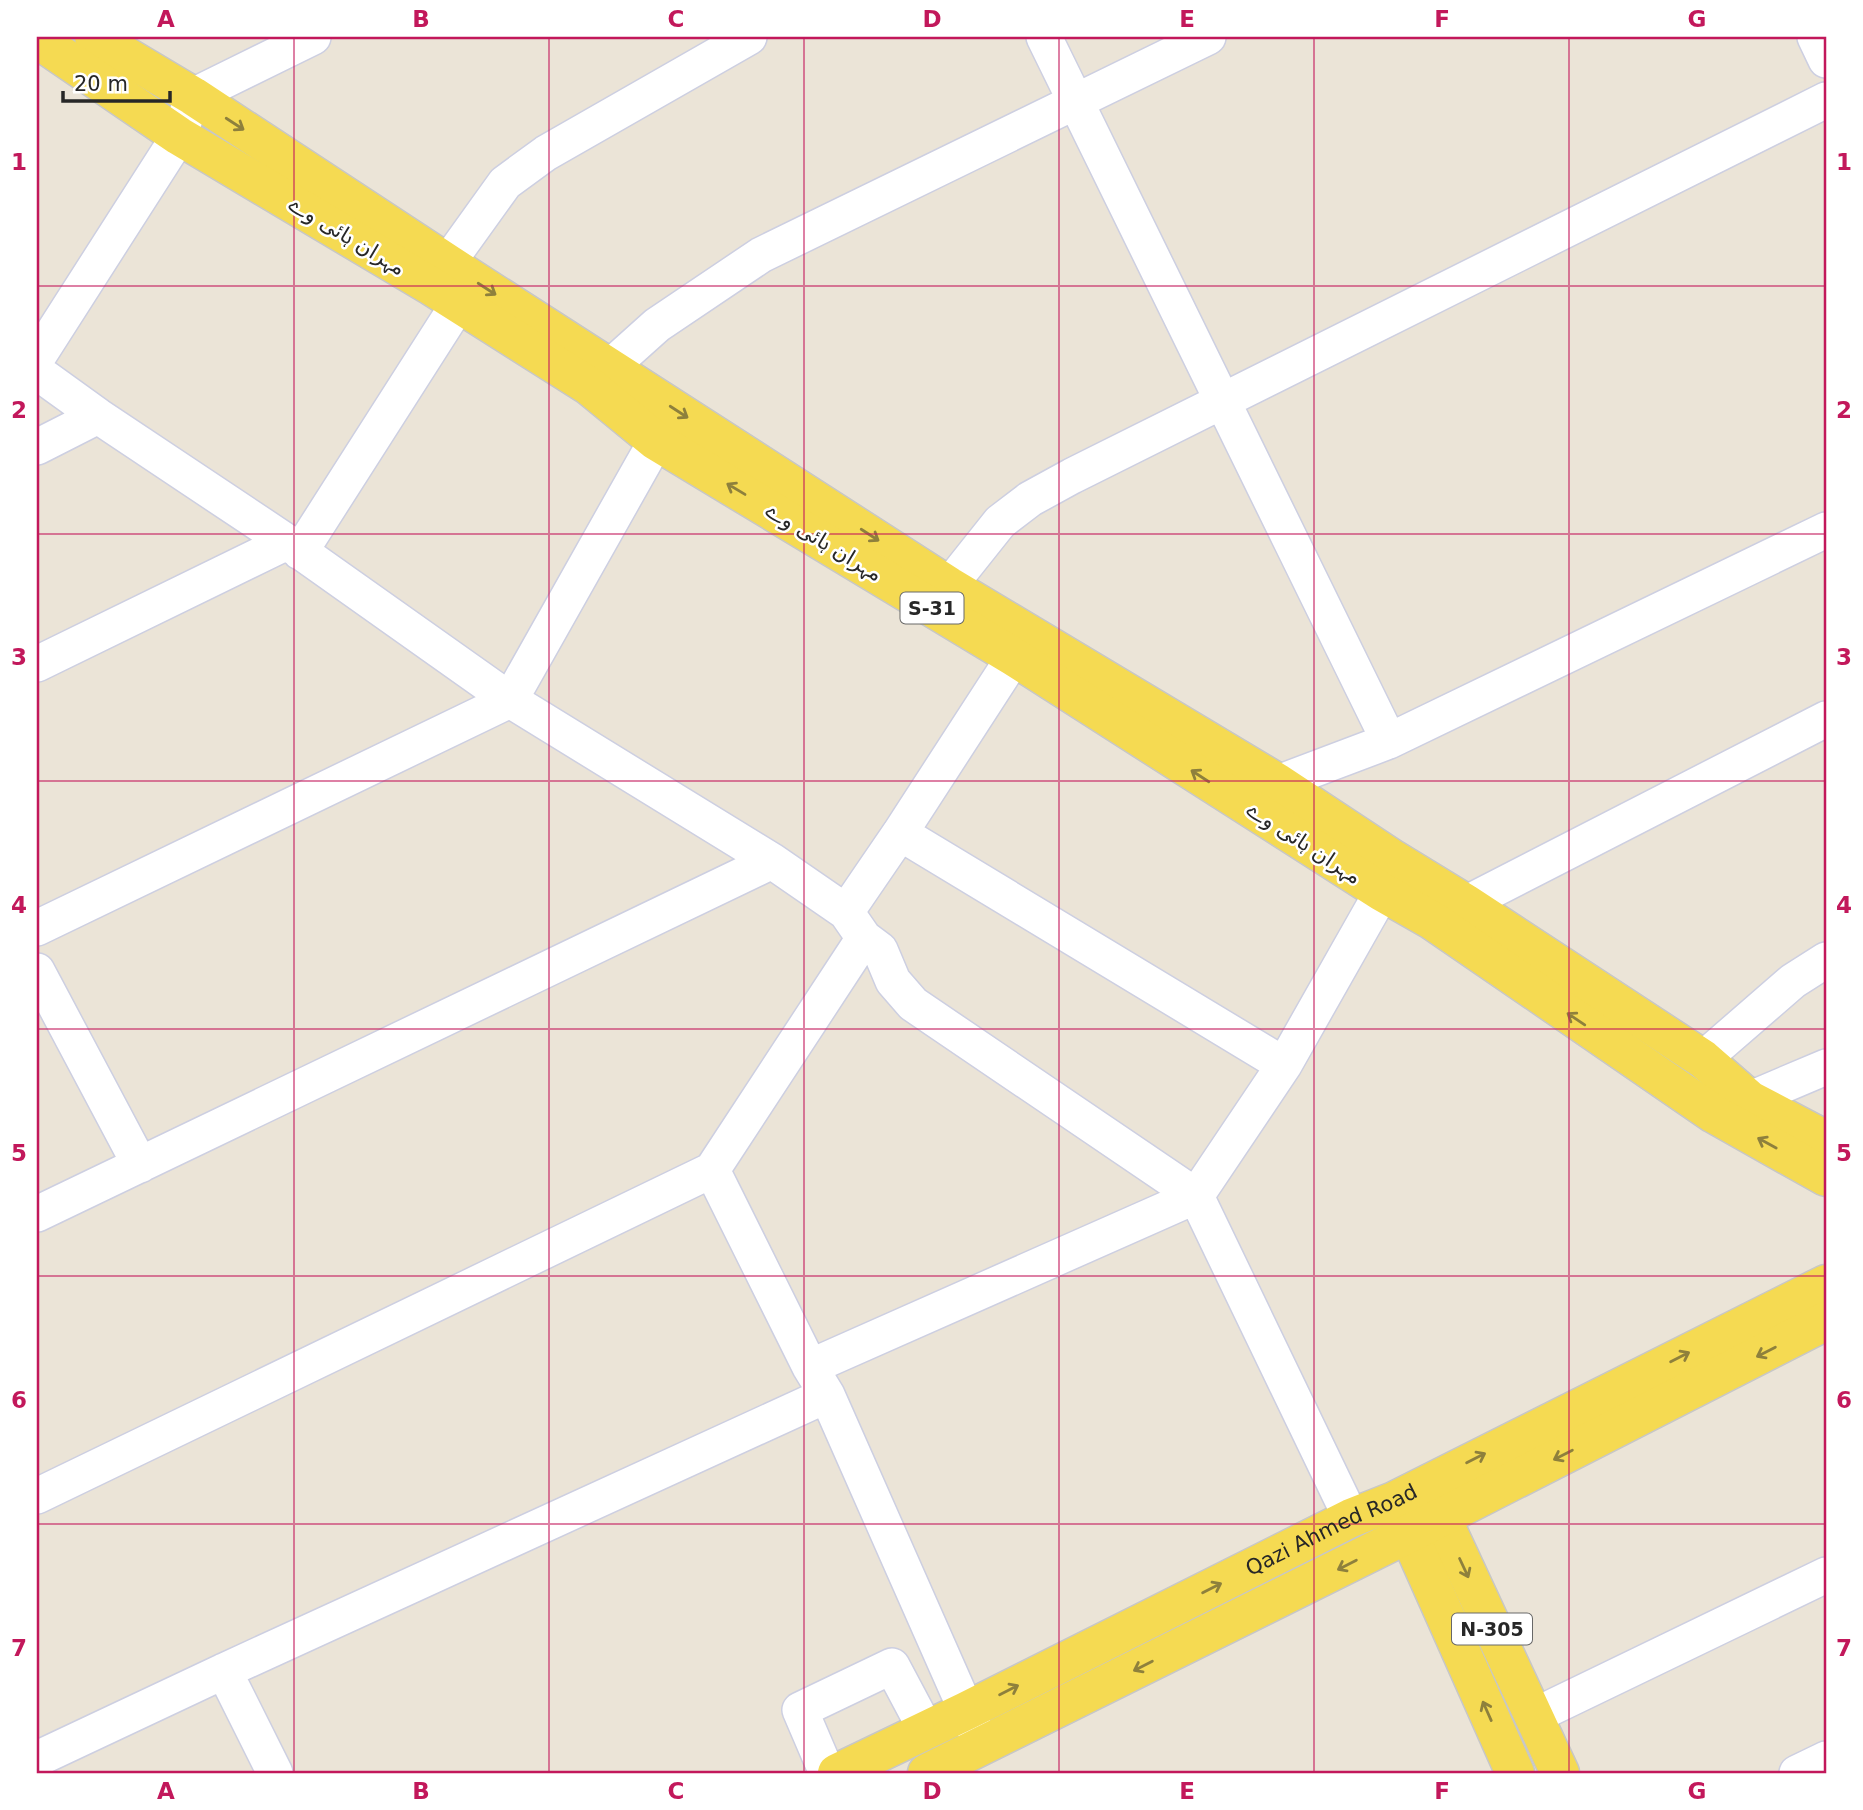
<svg xmlns="http://www.w3.org/2000/svg" width="1863" height="1810" font-family="'DejaVu Sans','Noto Sans Arabic',sans-serif">
  <style>
    .lines { fill: none; stroke-linecap: round; stroke-linejoin: round }
    .minor-casing { stroke: #cdcfe1; stroke-width: 38 }
    .major-casing { stroke: #c7c7c7; stroke-width: 41 }
    .minor { stroke: #fff; stroke-width: 35 }
    .major { stroke: #f5da52; stroke-width: 38 }
    .oneway { stroke: #8e803c }
    .grid { fill: none; stroke: #c2185b; stroke-width: 2; stroke-opacity: 0.55 }
    .labels { text-anchor: middle; dominant-baseline: central; stroke-width: 5; stroke-linejoin: round; paint-order: stroke }
    .shield { fill: #fff; stroke: #686868; stroke-width: 2 }
    .shield-label { font-size: 19px; font-weight: bold; fill: #272727 }
    .street-label { font-size: 21px; fill: #272727; stroke: #fff }
    .neatline { fill: none; stroke: #c2185b; stroke-width: 2.5 }
    .grid-label { font-size: 23px; text-anchor: middle; font-weight: bold; fill: #c2185b }
  </style>
  <rect width="100%" height="100%" fill="#ebe4d7"/>
  <g class="lines">
    <defs>
      <path id="minor" d="M 1044,37 L 1389,741
        M 1815,37 L 1826,60
        M 431,286 L 505,183 L 546,153 L 749,37
        M 37,358 L 179,136 L 193,96 L 313,37
        M 37,372 L 98,416 L 287,542 L 510,700 L 772,861 L 846,912 L 864,938 L 880,950 L 893,981 L 913,1004 L 1196,1196 L 1351,1518
        M 589,386 L 657,325 L 761,255 L 1208,37
        M 37,447 L 98,416
        M 300,552 L 459,303
        M 949,586 L 1000,522 L 1030,499 L 1072,476 L 1826,100
        M 37,664 L 287,542
        M 1259,795 L 1278,783 L 1389,741 L 1826,530
        M 900,833 L 1284,1065
        M 846,912 L 900,833 L 1014,657
        M 1442,916 L 1826,719
        M 37,928 L 510,700 L 656,441
        M 37,971 L 140,1165
        M 1703,1059 L 1793,981 L 1826,960
        M 1727,1109 L 1826,1067
        M 712,1170 L 810,1367 L 827,1395 L 978,1737
        M 37,1214 L 772,861
        M 810,1367 L 1196,1196 L 1284,1065 L 1382,892
        M 37,1496 L 712,1170 L 864,938
        M 224,1671 L 275,1773
        M 1534,1716 L 1826,1575
        M 37,1759 L 224,1671 L 827,1395
        M 827,1773 L 800,1710 L 892,1666 L 926,1730
        M 1797,1773 L 1826,1759"/>
      <g id="major">
        <path d="M 94,37 L 193,96 L 447,263 L 949,586 L 1278,783 L 1393,859 L 1465,903 L 1703,1059 L 1750,1100 L 1826,1140"/>
        <path d="M 37,39 L 179,136 L 431,286 L 589,386 L 656,441 L 1014,657 L 1382,892 L 1433,921 L 1714,1114 L 1826,1177"/>
        <path d="M 1431,1495 L 1560,1773"/>
        <path d="M 1398,1510 L 1515,1773"/>
        <path id="s1" d="M 837,1773 L 966,1711 L 1351,1518 L 1394,1501 L 1826,1284"/>
        <path d="M 927,1773 L 1440,1518 L 1826,1321"/>
      </g>
    </defs>
    <use href="#minor" class="minor-casing"/>
    <use href="#major" class="major-casing"/>
    <use href="#minor" class="minor"/>
    <use href="#major" class="major"/>
  </g>
  <defs><path id="oneway-shaft" d="M-6 0H5M1.5-3L5.5 0L1.5 3" fill="none" stroke-width="1.6" stroke-linecap="round" stroke-linejoin="round" transform="scale(1.75)"/></defs>
  <g class="oneway">
    <use href="#oneway-shaft" transform="translate(235 124) rotate(33)"/>
    <use href="#oneway-shaft" transform="translate(487 289) rotate(33)"/>
    <use href="#oneway-shaft" transform="translate(679 412) rotate(33)"/>
    <use href="#oneway-shaft" transform="translate(736 489) rotate(-149)"/>
    <use href="#oneway-shaft" transform="translate(870 535) rotate(33)"/>
    <use href="#oneway-shaft" transform="translate(1200 776) rotate(-147)"/>
    <use href="#oneway-shaft" transform="translate(1576 1019) rotate(-146)"/>
    <use href="#oneway-shaft" transform="translate(1767 1143) rotate(-151)"/>
    <use href="#oneway-shaft" transform="translate(1766 1352) rotate(153)"/>
    <use href="#oneway-shaft" transform="translate(1680 1357) rotate(-27)"/>
    <use href="#oneway-shaft" transform="translate(1563 1455) rotate(153)"/>
    <use href="#oneway-shaft" transform="translate(1476 1458) rotate(-27)"/>
    <use href="#oneway-shaft" transform="translate(1347 1565) rotate(153)"/>
    <use href="#oneway-shaft" transform="translate(1464 1568) rotate(65)"/>
    <use href="#oneway-shaft" transform="translate(1212 1588) rotate(-27)"/>
    <use href="#oneway-shaft" transform="translate(1143 1666) rotate(153)"/>
    <use href="#oneway-shaft" transform="translate(1009 1690) rotate(-27)"/>
    <use href="#oneway-shaft" transform="translate(1487 1711) rotate(-114)"/>
  </g>
  <path class="grid" d="M 294,37 L 294,1773M 549,37 L 549,1773M 804,37 L 804,1773M 1059,37 L 1059,1773M 1314,37 L 1314,1773M 1569,37 L 1569,1773M 37,286 L 1826,286M 37,534 L 1826,534M 37,781 L 1826,781M 37,1029 L 1826,1029M 37,1276 L 1826,1276M 37,1524 L 1826,1524"/>
  <g class="labels">
    <g class="shield">
      <rect x="900.5" y="592.5" width="63" height="31" rx="5"/>
      <rect x="1452" y="1613.5" width="80" height="31" rx="5"/>
    </g>
    <g class="shield-label">
      <text x="932" y="608">S-31</text>
      <text x="1492" y="1629">N-305</text>
    </g>
    <g class="street-label">
      <text transform="translate(347 236) rotate(31)">مہران ہائی وے</text>
      <text transform="translate(824 542) rotate(31)">مہران ہائی وے</text>
      <text transform="translate(1304 843) rotate(33)">مہران ہائی وے</text>
      <text stroke="none"><textPath href="#s1" startOffset="551">Qazi Ahmed Road</textPath></text>
    </g>
  </g>
  <rect width="1863" height="1810" fill="none" stroke="#ffffff" stroke-width="77"/>
  <path d="M63 91v10h107v-10" fill="none" stroke="#272727" stroke-width="3.5"/>
  <text x="74" y="91" font-size="21" fill="#272727" stroke="#ffffff" stroke-width="5" paint-order="stroke">20 m</text>
  <rect x="38" y="38" width="1787" height="1734" class="neatline"/>
  <g class="grid-label">
    <text x="166" y="27">A</text>
    <text x="421" y="27">B</text>
    <text x="676" y="27">C</text>
    <text x="932" y="27">D</text>
    <text x="1187" y="27">E</text>
    <text x="1442" y="27">F</text>
    <text x="1697" y="27">G</text>
    <text x="19" y="170">1</text>
    <text x="1844" y="170">1</text>
    <text x="19" y="418">2</text>
    <text x="1844" y="418">2</text>
    <text x="19" y="665">3</text>
    <text x="1844" y="665">3</text>
    <text x="19" y="913">4</text>
    <text x="1844" y="913">4</text>
    <text x="19" y="1161">5</text>
    <text x="1844" y="1161">5</text>
    <text x="19" y="1408">6</text>
    <text x="1844" y="1408">6</text>
    <text x="19" y="1656">7</text>
    <text x="1844" y="1656">7</text>
    <text x="166" y="1799">A</text>
    <text x="421" y="1799">B</text>
    <text x="676" y="1799">C</text>
    <text x="932" y="1799">D</text>
    <text x="1187" y="1799">E</text>
    <text x="1442" y="1799">F</text>
    <text x="1697" y="1799">G</text>
  </g>
</svg>
